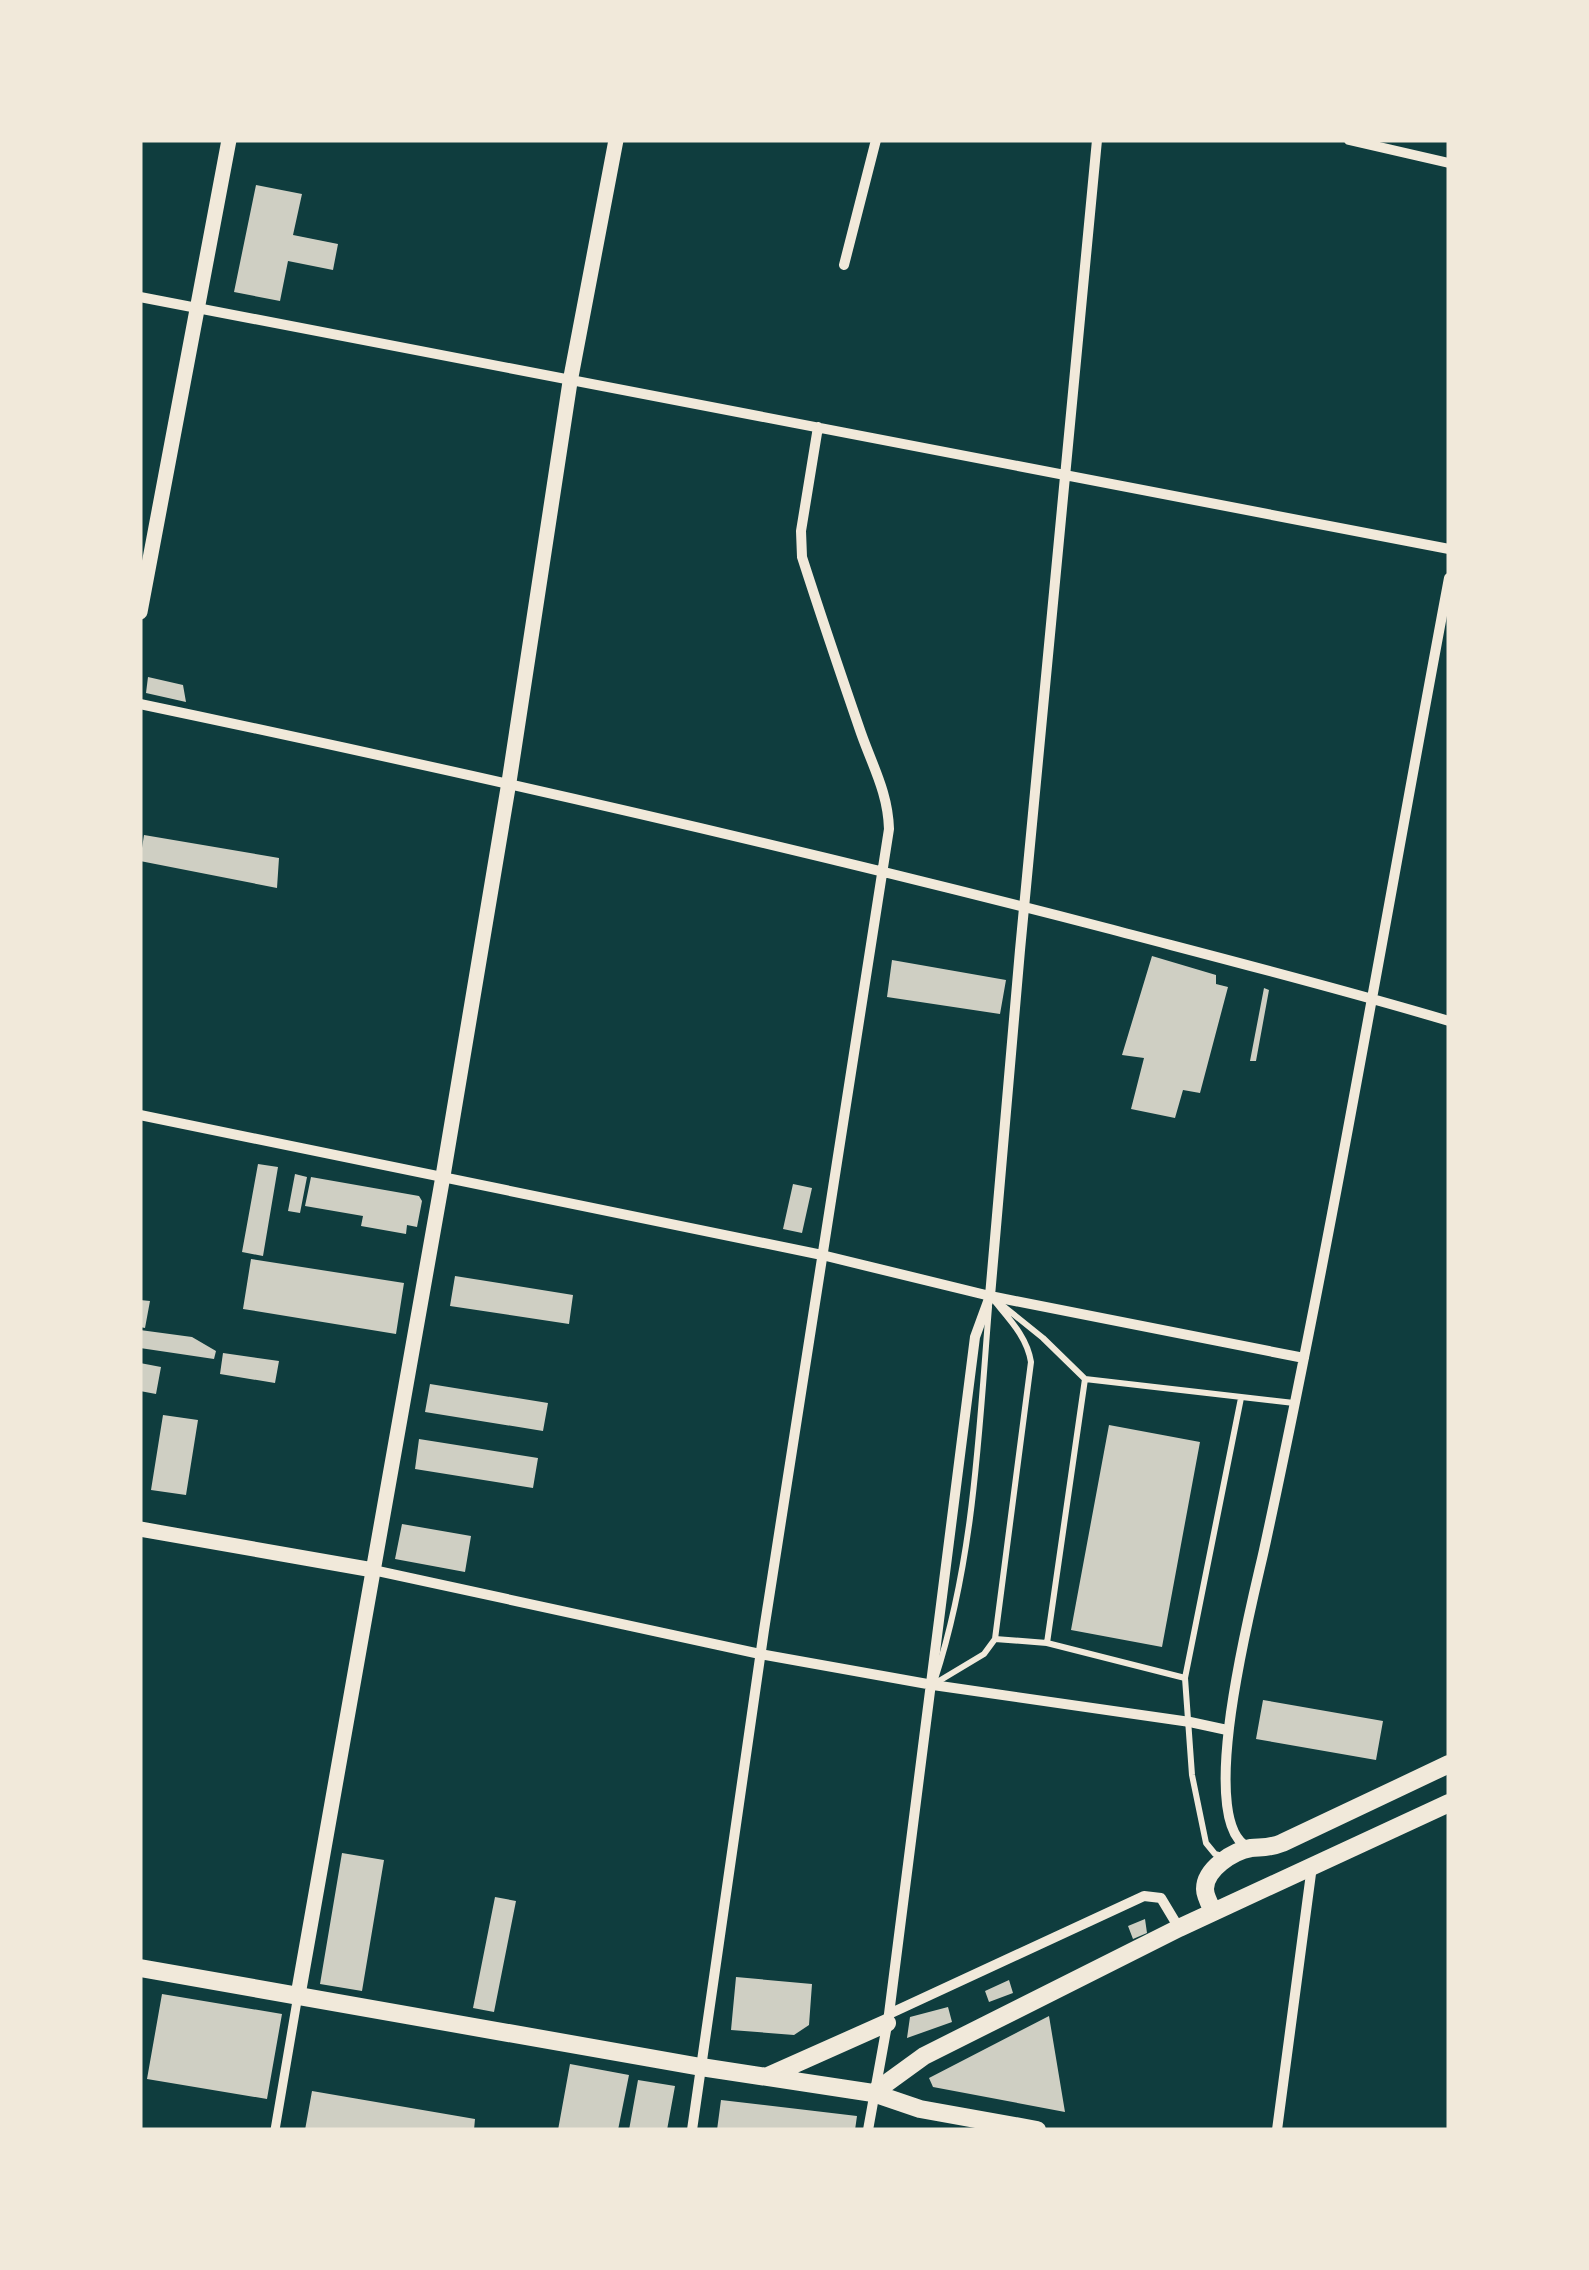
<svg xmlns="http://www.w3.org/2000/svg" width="1589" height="2270" font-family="'Roboto Serif',serif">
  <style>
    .building { fill: #cfcfc3 }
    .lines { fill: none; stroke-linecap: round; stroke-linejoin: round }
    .service { stroke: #f1e9da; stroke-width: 6 }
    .pedestrian { stroke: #f1e9da; stroke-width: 9 }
    .minor { stroke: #f1e9da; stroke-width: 10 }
    .tertiary { stroke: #f1e9da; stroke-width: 15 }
    .secondary { stroke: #f1e9da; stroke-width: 18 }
  </style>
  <rect width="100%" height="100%" fill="#0f3d3e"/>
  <path class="building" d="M 256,185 L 302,194 L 293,235 L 338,244 L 333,270 L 288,261 L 280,301 L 234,292 Z
    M 148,677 L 183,685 L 186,702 L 146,693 Z
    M 144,835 L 279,858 L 277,888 L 140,861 Z
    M 1152,956 L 1216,975 L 1216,984 L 1228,987 L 1200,1093 L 1183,1090 L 1175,1118 L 1131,1109 L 1144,1058 L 1122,1055 Z
    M 892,960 L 1006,980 L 1000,1014 L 887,997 Z
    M 1264,988 L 1269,990 L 1256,1061 L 1250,1061 Z
    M 258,1164 L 278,1167 L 263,1256 L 242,1252 Z
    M 295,1174 L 307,1177 L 300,1213 L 288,1211 Z
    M 311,1177 L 419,1196 L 422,1201 L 417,1227 L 407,1225 L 406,1234 L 361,1226 L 363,1216 L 305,1206 Z
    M 793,1184 L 812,1188 L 802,1233 L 783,1229 Z
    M 251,1259 L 404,1283 L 396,1334 L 243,1309 Z
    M 455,1276 L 573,1295 L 569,1324 L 450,1306 Z
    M 140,1300 L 150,1301 L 145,1328 L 140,1327 Z
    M 140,1330 L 192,1337 L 216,1351 L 214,1359 L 140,1348 Z
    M 223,1353 L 279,1361 L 275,1383 L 220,1374 Z
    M 140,1363 L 161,1367 L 156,1394 L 140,1391 Z
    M 430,1384 L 548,1403 L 543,1431 L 425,1412 Z
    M 163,1415 L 198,1420 L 186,1495 L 151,1490 Z
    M 1109,1425 L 1200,1442 L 1162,1647 L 1071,1630 Z
    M 419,1439 L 538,1458 L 533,1488 L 415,1469 Z
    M 402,1524 L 471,1536 L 465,1572 L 395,1559 Z
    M 1263,1700 L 1383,1721 L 1376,1760 L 1256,1739 Z
    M 342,1853 L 384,1860 L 362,1991 L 320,1984 Z
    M 495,1897 L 516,1901 L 494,2012 L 473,2008 Z
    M 1145,1919 L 1147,1933 L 1133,1939 L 1128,1926 Z
    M 736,1977 L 812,1984 L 809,2025 L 794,2035 L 731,2030 Z
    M 1009,1980 L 1013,1993 L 989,2002 L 985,1991 Z
    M 162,1994 L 282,2014 L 267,2099 L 147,2079 Z
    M 948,2007 L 952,2022 L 907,2038 L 910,2017 Z
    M 1049,2016 L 1065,2112 L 933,2087 L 929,2078 Z
    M 570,2064 L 629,2075 L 618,2130 L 558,2130 Z
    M 638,2080 L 675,2086 L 667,2130 L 629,2130 Z
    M 312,2091 L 475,2119 L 474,2130 L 305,2130 Z
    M 721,2100 L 857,2116 L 855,2130 L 717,2130 Z"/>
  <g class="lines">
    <path class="service" d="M 1002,1305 L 1043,1338 L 1085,1379 L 1294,1403
      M 995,1639 L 1047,1643 L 1185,1678
      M 1047,1643 L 1085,1379
      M 935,1679 C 974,1560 979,1431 989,1307
      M 934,1684 L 984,1654 L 995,1639 L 1031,1362 C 1027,1336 1008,1318 992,1298
      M 1222,1856 L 1215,1854 L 1206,1843 L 1192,1775 L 1185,1678 L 1241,1398"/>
    <path class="pedestrian" d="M 275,2130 L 298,1995"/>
    <path class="minor" d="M 1349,140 L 1449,163
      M 844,265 L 876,140
      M 140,297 L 1449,549
      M 140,704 C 464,772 786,845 1106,928 C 1220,958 1335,987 1449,1021
      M 140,1115 L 822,1255 L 990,1296 L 1304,1358
      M 373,1570 L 760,1654 L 933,1685 L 1190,1722 L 1227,1730
      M 1248,1847 C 1194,1822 1253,1600 1264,1550 C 1334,1228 1388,902 1449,578
      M 889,2014 L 1144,1896 L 1161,1898 L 1179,1928
      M 692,2130 L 764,1630 L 889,829 C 888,793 873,767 861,733 C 841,675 821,616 802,557 L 801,531 L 818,427
      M 868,2130 L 889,2014 L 975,1337 L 990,1296 L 1020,950 L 1097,140
      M 1277,2130 L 1312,1866"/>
    <path class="tertiary" d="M 140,612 L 229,140
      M 140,1529 L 373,1570
      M 298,1995 L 443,1176 L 509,782 L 570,382 L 616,140"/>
    <path class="secondary" d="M 1213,1911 C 1210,1905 1205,1896 1205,1889 C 1205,1869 1233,1851 1251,1848 C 1263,1847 1270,1848 1282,1843 L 1449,1764
      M 140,1968 L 701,2067 L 873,2093 L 920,2109 L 1037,2130
      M 768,2076 L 887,2023
      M 873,2093 L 924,2056 L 1179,1928 L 1449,1803"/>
  </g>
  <rect width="1589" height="2270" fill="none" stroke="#f1e9da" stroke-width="285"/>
</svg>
